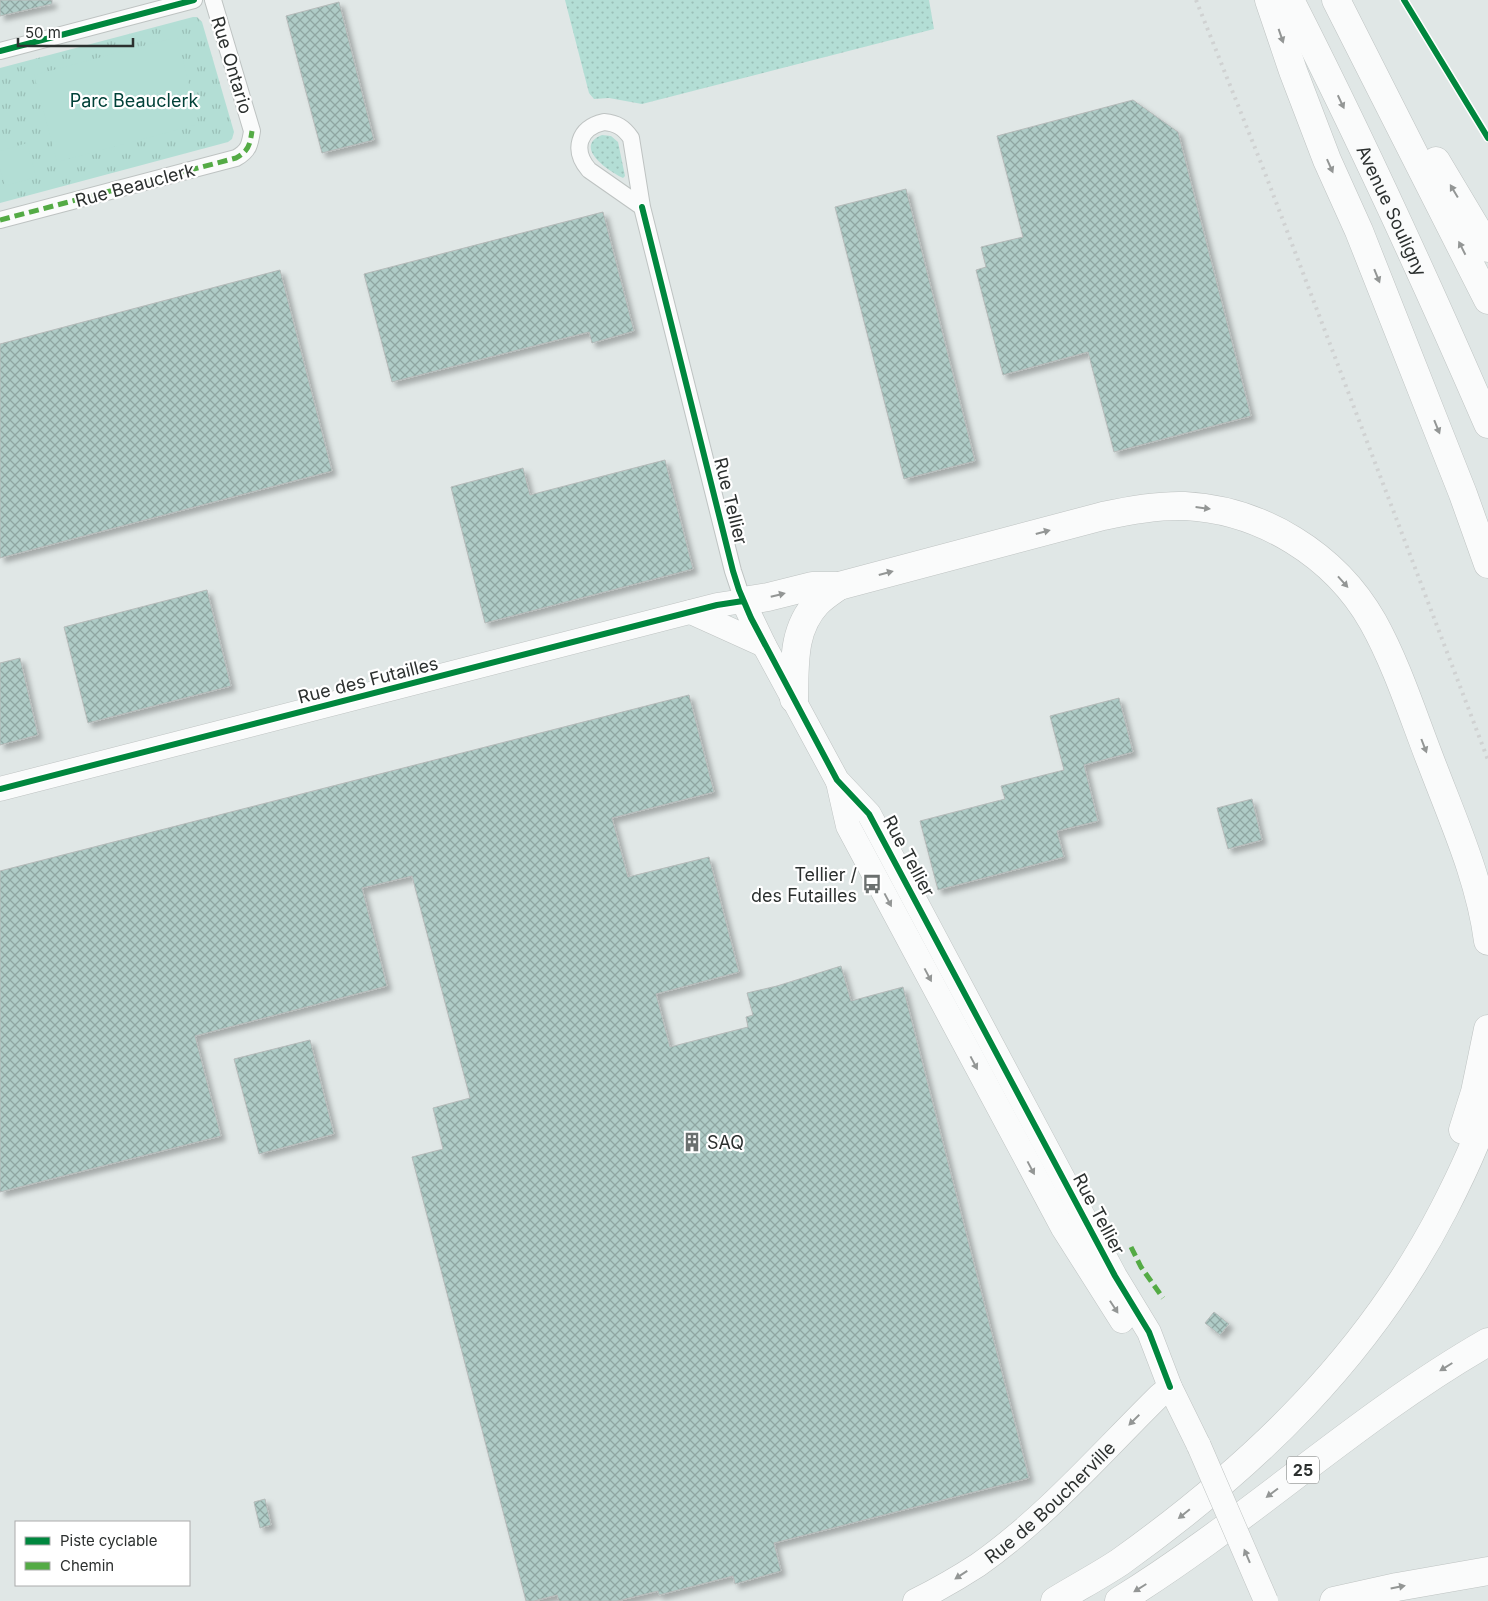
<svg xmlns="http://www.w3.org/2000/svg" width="1488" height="1601" font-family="Inter,sans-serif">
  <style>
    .grass { fill: url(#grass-dots) }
    .park { fill: url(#park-tufts) }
    .garden { fill: #b3ded5 }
    .building { fill: url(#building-cross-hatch); stroke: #b5bab9; filter: url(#shadow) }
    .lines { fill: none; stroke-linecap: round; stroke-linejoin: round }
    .street-casing { stroke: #bec3c2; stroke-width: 18 }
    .secondary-casing { stroke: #bec3c2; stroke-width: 25 }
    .highway-casing { stroke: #bec3c2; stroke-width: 29 }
    .street { stroke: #fafbfb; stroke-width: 16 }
    .secondary { stroke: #fafbfb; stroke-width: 24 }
    .highway { stroke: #fafbfb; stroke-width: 28 }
    .rail { stroke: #d0d2d2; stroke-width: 4; stroke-dasharray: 2.5 5; stroke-linecap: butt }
    .secondary-bridge-casing { stroke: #bec3c2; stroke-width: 25; stroke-linecap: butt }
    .secondary-bridge { stroke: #fafbfb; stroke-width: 24 }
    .quiet { stroke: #54ab45; stroke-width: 5; stroke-dasharray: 10 5; stroke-linecap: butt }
    .cycleway-casing { stroke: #fff; stroke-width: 9 }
    .cycleway { stroke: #00873e; stroke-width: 6 }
    .oneway { fill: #939695 }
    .labels { text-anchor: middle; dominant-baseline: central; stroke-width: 4.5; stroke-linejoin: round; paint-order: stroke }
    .shield { fill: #fff; stroke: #6b6e6d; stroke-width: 1 }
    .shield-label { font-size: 16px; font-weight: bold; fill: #2c302f }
    .street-label { font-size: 18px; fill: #2c302f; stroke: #fff }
    .park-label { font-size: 18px; fill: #014138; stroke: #fff }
    .poi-label { font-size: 18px; fill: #2c302f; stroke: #fff; text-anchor: end }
  </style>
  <defs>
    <pattern id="grass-dots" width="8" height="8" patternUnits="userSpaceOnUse" patternTransform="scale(1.25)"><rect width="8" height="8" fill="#b3ded5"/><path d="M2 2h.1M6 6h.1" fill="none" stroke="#9abfb7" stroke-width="1.8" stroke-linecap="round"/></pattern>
    <pattern id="park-tufts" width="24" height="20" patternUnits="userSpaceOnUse" patternTransform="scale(1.25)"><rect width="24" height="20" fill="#b3ded5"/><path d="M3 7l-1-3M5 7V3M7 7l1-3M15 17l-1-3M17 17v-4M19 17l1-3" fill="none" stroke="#9abfb7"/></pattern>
    <pattern id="building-cross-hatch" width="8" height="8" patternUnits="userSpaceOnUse" patternTransform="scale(1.25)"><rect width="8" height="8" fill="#afccc7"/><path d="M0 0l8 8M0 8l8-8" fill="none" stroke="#8fa6a2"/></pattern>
    <filter id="shadow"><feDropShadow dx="4.5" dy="4.5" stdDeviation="2.5" flood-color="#0004"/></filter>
  </defs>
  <rect width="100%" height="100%" fill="#e0e7e6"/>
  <path class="grass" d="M 565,0 L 929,0 L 934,29 L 642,104 L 609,98 L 594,99 L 589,93 Z
    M 602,135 L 611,136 L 618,142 L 625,176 L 623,178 C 610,172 572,147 602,135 Z"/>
  <path class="park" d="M 193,17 L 197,17 L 202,22 L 234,132 L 232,139 L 228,142 L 0,203 L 0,68 Z"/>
  <path class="garden" d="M 177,37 L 199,124 L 57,162 L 34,75 Z
    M 27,143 L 36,177 L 5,186 L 0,169 L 0,151 Z"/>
  <path class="building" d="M 0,0 L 52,0 L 52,4 L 0,16 Z
    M 339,2 L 374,140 L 322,153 L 286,16 Z
    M 1133,100 L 1178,132 L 1251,416 L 1114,452 L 1088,352 L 1003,375 L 976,270 L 986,267 L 981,247 L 1023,237 L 997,136 Z
    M 906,189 L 975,461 L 904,479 L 835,207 Z
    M 603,212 L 634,331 L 592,343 L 589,332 L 392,382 L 364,274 Z
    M 280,270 L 332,471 L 0,558 L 0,344 Z
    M 665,460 L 693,569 L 485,623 L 451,487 L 523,468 L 530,495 Z
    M 207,590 L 231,686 L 88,723 L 64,627 Z
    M 20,658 L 38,735 L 0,745 L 0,663 Z
    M 689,695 L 714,792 L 612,818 L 628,877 L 709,857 L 739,972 L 656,994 L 670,1047 L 748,1027 L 746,1017 L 753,1015 L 747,993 L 777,986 L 841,966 L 851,1001 L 903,987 L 1029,1478 L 774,1543 L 781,1571 L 735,1584 L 733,1576 L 659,1595 L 658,1591 L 617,1601 L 559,1601 L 557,1595 L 534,1601 L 526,1601 L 412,1157 L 443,1149 L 433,1108 L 470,1098 L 412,876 L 362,888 L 387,986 L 195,1036 L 221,1136 L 0,1192 L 0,871 Z
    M 1119,698 L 1133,752 L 1084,765 L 1098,821 L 1057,831 L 1064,857 L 938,890 L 920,821 L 1005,799 L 1001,786 L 1064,770 L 1050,716 Z
    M 1252,799 L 1262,840 L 1228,849 L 1217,808 Z
    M 310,1040 L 334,1134 L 259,1154 L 234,1059 Z
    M 1214,1312 L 1229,1324 L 1220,1335 L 1205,1323 Z
    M 265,1499 L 271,1525 L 260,1528 L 254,1502 Z"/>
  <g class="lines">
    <defs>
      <path id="street" d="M 0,51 L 194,0
        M 604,122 C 617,123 624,128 631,138 L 642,207 L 589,170 C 572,150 578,128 604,122 Z
        M 642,207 L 733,571 L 743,601
        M 0,220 L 236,158 C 249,151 250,144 252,131 L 213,0"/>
      <g id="secondary">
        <path d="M 691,612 L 764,645"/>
        <path d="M 838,782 L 848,826 L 1063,1228 L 1122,1321"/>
        <path d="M 0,789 L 717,605 L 743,601 L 764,645 L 837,780 L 869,814 L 1115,1276 L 1149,1332 L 1170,1387 L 1199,1446"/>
        <path id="s1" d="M 915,1601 C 937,1590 958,1578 978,1565 C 1045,1518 1102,1452 1160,1395 L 1170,1387"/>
      </g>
      <g id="highway">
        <path d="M 1269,0 L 1293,71 L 1327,160 L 1359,231 L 1463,494 L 1488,564"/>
        <path id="s2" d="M 1290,0 C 1361,139 1426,281 1488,424"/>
        <path d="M 1336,0 L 1488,300"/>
        <path d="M 1436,161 L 1488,248"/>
        <path d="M 743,601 L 768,597 L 812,586 L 839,586 L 1103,516 C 1130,510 1157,505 1185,506 C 1262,510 1335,555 1373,622 C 1397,665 1413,716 1431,762 C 1453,820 1480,879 1488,941"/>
        <path d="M 794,699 C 795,664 792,630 817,603 C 824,596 832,591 839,586"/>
        <path d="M 1463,1130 L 1475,1092 L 1488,1029"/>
        <path d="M 1055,1601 C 1076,1588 1099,1576 1120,1562 C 1254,1466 1368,1357 1444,1209 C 1461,1176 1477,1143 1488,1108"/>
        <path d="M 1119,1601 C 1247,1522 1357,1417 1488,1342"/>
        <path d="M 1334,1601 L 1397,1587 L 1488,1571"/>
      </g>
    </defs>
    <use href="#street" class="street-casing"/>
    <use href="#secondary" class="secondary-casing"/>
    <use href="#highway" class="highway-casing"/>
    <use href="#street" class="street"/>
    <use href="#secondary" class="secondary"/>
    <use href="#highway" class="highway"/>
    <path class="rail" d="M 1196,0 L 1265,173 L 1488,760"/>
    <defs>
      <path id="secondary-bridge" d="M 1199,1446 L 1266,1601"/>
    </defs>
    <use href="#secondary-bridge" class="secondary-bridge-casing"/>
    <use href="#secondary-bridge" class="secondary-bridge"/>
    <path class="quiet" d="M 0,220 L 236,158 C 249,151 250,144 252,131
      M 1131,1247 L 1141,1267 L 1163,1298"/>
    <defs>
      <path id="cycleway" d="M 1404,0 L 1488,138
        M 0,51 L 194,0
        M 642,207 L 733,571 L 739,590 L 751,618 L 837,780 L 869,814 L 1115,1276 L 1149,1332 L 1170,1387
        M 0,789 L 717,605 L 743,601"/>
    </defs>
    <use href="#cycleway" class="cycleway-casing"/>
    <use href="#cycleway" class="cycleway"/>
  </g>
  <defs><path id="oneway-solid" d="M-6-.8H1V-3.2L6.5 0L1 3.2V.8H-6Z" transform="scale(1.25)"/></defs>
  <g class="oneway">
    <use href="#oneway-solid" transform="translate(1281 36) rotate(71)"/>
    <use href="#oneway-solid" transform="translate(1341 102) rotate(65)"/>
    <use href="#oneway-solid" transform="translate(1330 166) rotate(66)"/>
    <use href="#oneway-solid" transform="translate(1454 191) rotate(-121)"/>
    <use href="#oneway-solid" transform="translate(1462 248) rotate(-117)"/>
    <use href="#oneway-solid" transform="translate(1377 276) rotate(68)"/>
    <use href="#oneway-solid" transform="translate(1437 427) rotate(68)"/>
    <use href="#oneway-solid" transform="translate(1203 508) rotate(7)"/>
    <use href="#oneway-solid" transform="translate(1043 532) rotate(-15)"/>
    <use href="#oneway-solid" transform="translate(886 573) rotate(-15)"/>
    <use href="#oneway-solid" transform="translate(1343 582) rotate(48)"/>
    <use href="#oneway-solid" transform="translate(778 595) rotate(-14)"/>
    <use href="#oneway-solid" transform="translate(1424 746) rotate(69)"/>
    <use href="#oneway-solid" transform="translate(888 900) rotate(62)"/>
    <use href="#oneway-solid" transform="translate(928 975) rotate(62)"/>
    <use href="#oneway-solid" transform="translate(974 1063) rotate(62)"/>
    <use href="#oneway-solid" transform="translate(1031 1168) rotate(62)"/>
    <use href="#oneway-solid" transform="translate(1114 1307) rotate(57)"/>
    <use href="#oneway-solid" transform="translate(1446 1367) rotate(148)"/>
    <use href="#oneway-solid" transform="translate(1134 1420) rotate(135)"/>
    <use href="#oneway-solid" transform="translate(1272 1493) rotate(143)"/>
    <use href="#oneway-solid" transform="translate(1184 1514) rotate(141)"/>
    <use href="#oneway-solid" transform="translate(1247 1556) rotate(-113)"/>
    <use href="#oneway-solid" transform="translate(961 1575) rotate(147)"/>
    <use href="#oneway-solid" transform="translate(1398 1587) rotate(-11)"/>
    <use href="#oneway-solid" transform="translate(1140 1588) rotate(148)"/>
  </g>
  <defs>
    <symbol id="bus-bare" viewBox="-9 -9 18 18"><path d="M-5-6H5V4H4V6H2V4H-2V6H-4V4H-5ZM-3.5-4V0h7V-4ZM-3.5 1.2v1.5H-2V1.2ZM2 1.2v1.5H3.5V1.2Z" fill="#6b706f" stroke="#fff" stroke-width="2.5" paint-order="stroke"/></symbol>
    <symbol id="building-bare" viewBox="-9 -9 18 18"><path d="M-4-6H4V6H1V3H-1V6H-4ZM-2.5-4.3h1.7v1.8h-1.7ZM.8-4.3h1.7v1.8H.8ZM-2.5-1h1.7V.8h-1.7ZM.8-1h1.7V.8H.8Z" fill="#6b706f" stroke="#fff" stroke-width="2.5" paint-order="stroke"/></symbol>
  </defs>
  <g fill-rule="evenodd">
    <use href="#bus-bare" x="858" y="870" width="28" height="28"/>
    <use href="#building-bare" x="678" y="1128" width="28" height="28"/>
  </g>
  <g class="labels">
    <rect class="shield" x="1287" y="1456.5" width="32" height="27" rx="4"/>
    <g class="shield-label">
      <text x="1303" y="1470">25</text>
    </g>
    <g class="street-label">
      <text transform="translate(232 65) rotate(73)">Rue Ontario</text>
      <text transform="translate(135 185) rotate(-15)">Rue Beauclerk</text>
      <text stroke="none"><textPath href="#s2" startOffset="234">Avenue Souligny</textPath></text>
      <text transform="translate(731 501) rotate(76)">Rue Tellier</text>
      <text transform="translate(368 680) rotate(-14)">Rue des Futailles</text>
      <text transform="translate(909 856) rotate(62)">Rue Tellier</text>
      <text transform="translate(1099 1214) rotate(62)">Rue Tellier</text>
      <text stroke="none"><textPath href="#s1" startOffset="168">Rue de Boucherville</textPath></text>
    </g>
    <g class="park-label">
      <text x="134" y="100">Parc Beauclerk</text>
    </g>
    <g class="poi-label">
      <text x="857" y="874">Tellier /<tspan x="857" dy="21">des Futailles</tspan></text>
      <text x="707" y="1142" text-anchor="start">SAQ</text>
    </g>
  </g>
  <rect x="15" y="1521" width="175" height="65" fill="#ffffff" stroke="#abacac"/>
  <rect x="25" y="1537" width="25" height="8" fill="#00873e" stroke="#abacac"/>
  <text x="60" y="1546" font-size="15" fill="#2c302f">Piste cyclable</text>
  <rect x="25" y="1562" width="25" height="8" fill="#54ab45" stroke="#abacac"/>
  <text x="60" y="1571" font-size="15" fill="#2c302f">Chemin</text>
  <path d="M18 38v8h115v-8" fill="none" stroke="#2c302f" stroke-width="2.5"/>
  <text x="25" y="38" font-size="15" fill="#2c302f" stroke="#ffffff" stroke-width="4" paint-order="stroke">50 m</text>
</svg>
